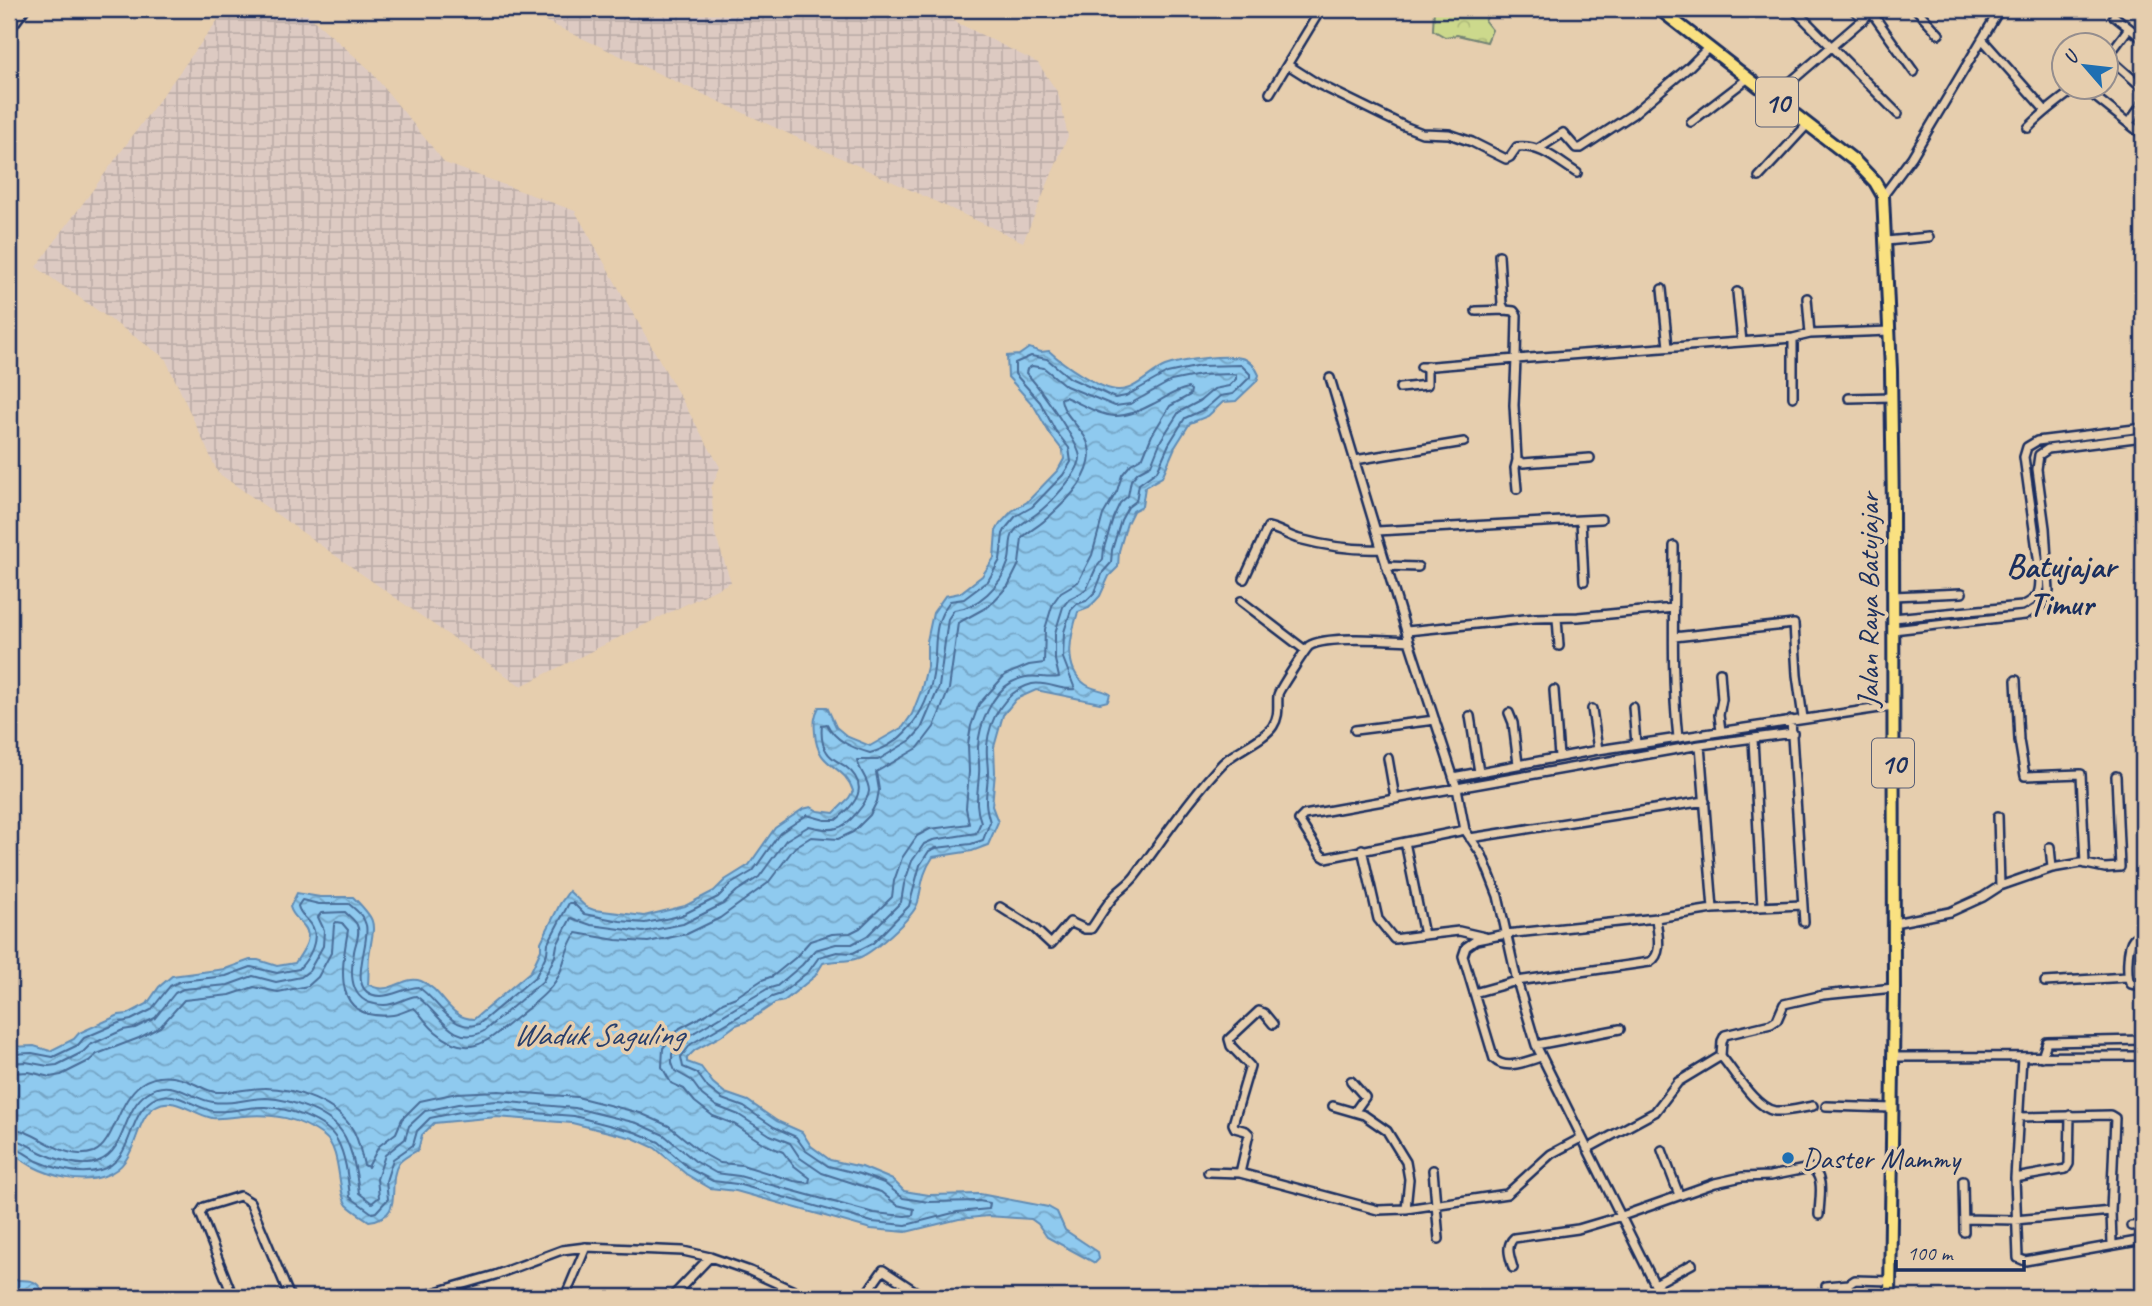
<svg xmlns="http://www.w3.org/2000/svg" width="2152" height="1306" font-family="Caveat,sans-serif">
  <style>
    .industrial { fill: url(#industrial-grid) }
    .forest { fill: url(#forest-crowns); stroke: #748475; stroke-width: 2 }
    .water { fill: url(#water-waves); stroke: #618cb5; stroke-width: 2 }
    .lines { fill: none; stroke-linecap: round; stroke-linejoin: round }
    .shore { stroke: #496d98; stroke-width: 2 }
    .minor-casing { stroke: #1b2f5e; stroke-width: 12 }
    .trunk-casing { stroke: #1b2f5e; stroke-width: 16 }
    .minor { stroke: #e6ceae; stroke-width: 7 }
    .trunk { stroke: #fae181; stroke-width: 10 }
    .poi-dot { fill: #1f6fb2; stroke: #e6ceae; stroke-width: 2.5 }
    .labels { text-anchor: middle; dominant-baseline: central; stroke-width: 7; stroke-linejoin: round; paint-order: stroke }
    .shield { fill: #e6ceae; stroke: #585f76; stroke-width: 2 }
    .shield-label { font-size: 28px; font-weight: bold; fill: #1b2f5e }
    .street-label { font-size: 30px; fill: #1b2f5e; stroke: #e6ceae }
    .poi-label { font-size: 30px; fill: #1b2f5e; stroke: #e6ceae; text-anchor: start }
    .water-label { font-size: 32px; font-style: italic; fill: #273e6c; stroke: #e6ceae }
    .quarter-label { font-size: 33px; font-weight: bold; fill: #1b2f5e; stroke: #e6ceae }
  </style>
  <defs>
    <pattern id="industrial-grid" width="8" height="8" patternUnits="userSpaceOnUse" patternTransform="scale(1.75)"><rect width="8" height="8" fill="#ddcac2"/><path d="M0 4h8M4 0v8" fill="none" stroke="#bdaea9"/></pattern>
    <pattern id="forest-crowns" width="20" height="18" patternUnits="userSpaceOnUse" patternTransform="scale(1.75)"><rect width="20" height="18" fill="#ccd98c"/><path d="M2 6a3 3 0 1 1 6 0M12 15a3 3 0 1 1 6 0" fill="none" stroke="#afbb7b"/></pattern>
    <pattern id="water-waves" width="16" height="10" patternUnits="userSpaceOnUse" patternTransform="scale(1.75)"><rect width="16" height="10" fill="#8fcaef"/><path d="M0 5q4-4 8 0t8 0" fill="none" stroke="#74a4c5"/></pattern>
  </defs>
  <rect width="100%" height="100%" fill="#e6ceae"/>
  <filter id="ink" filterUnits="userSpaceOnUse"><feTurbulence type="fractalNoise" baseFrequency=".0143" numOctaves="2"/><feDisplacementMap in="SourceGraphic" scale="14" xChannelSelector="R" yChannelSelector="G"/><feConvolveMatrix kernelMatrix="1 2 1 2 8 2 1 2 1" color-interpolation-filters="sRGB"/></filter>
  <g filter="url(#ink)">
    <path class="industrial" d="M 226,9 L 301,9 L 368,68 L 445,163 L 575,211 L 720,467 L 711,489 L 715,534 L 731,582 L 521,686 L 218,473 L 165,358 L 36,267 Z
      M 519,9 L 930,9 L 1038,63 L 1058,93 L 1068,136 L 1023,242 Z"/>
    <path class="forest" d="M 1434,9 L 1488,9 L 1489,14 L 1485,21 L 1492,30 L 1487,42 L 1457,35 L 1445,37 L 1433,30 Z"/>
    <path class="water" d="M 1029,348 L 1041,352 L 1049,351 C 1063,364 1100,390 1118,390 C 1135,391 1150,372 1165,366 C 1183,360 1228,353 1245,359 C 1252,362 1256,368 1259,375 L 1257,381 L 1236,401 L 1223,402 L 1208,416 L 1190,423 L 1175,447 L 1162,477 L 1145,487 L 1142,506 L 1133,511 L 1127,523 L 1119,551 L 1118,567 L 1109,576 L 1100,596 L 1089,608 L 1078,612 C 1071,634 1062,667 1085,684 C 1093,690 1102,689 1110,694 L 1108,701 L 1100,703 L 1036,690 L 1016,699 L 1003,715 L 994,747 L 995,772 L 992,806 L 998,822 L 988,845 L 972,851 L 933,857 C 922,873 922,885 918,902 C 914,917 870,956 855,959 C 844,962 835,960 823,963 L 815,976 L 784,1001 L 775,1003 L 748,1021 L 736,1025 L 721,1036 L 695,1050 L 687,1058 L 687,1062 L 701,1067 L 713,1083 L 725,1093 L 748,1101 L 777,1121 L 802,1132 L 811,1146 L 830,1160 L 862,1167 L 886,1177 L 893,1180 L 904,1191 L 929,1195 L 980,1194 L 1048,1207 L 1057,1212 L 1065,1230 L 1098,1252 L 1099,1259 L 1095,1263 L 1047,1237 L 1038,1224 L 1031,1219 L 988,1216 L 959,1219 L 906,1232 L 871,1229 L 736,1191 L 710,1188 L 686,1174 L 655,1148 L 633,1138 L 572,1123 L 497,1117 L 434,1123 L 422,1135 L 418,1150 C 413,1153 403,1158 399,1163 C 385,1183 407,1217 369,1221 C 362,1216 353,1211 347,1205 C 337,1193 342,1149 324,1136 C 299,1118 274,1113 243,1116 C 233,1117 222,1119 212,1118 C 194,1115 174,1095 156,1106 C 131,1121 141,1164 104,1176 C 82,1184 53,1177 32,1166 C 24,1162 18,1156 9,1154 L 9,1047 L 34,1046 L 50,1051 L 74,1039 L 79,1033 L 119,1015 L 128,1014 L 147,1004 L 159,987 L 172,976 L 225,969 L 250,960 L 258,960 L 277,966 L 295,963 C 302,952 314,938 304,926 C 298,918 293,917 290,907 L 297,893 L 320,897 L 353,897 C 379,923 374,922 369,956 C 368,965 369,975 368,984 C 390,998 403,974 421,981 C 444,990 448,1019 474,1019 L 531,971 L 541,950 L 541,942 L 560,904 L 569,891 L 586,907 L 594,910 L 644,916 L 685,906 L 714,891 L 725,880 L 749,865 L 775,828 L 803,809 L 811,807 L 818,811 L 834,813 L 849,798 L 853,791 C 844,763 817,769 815,733 C 814,723 814,716 819,707 L 827,707 L 836,727 L 848,737 L 870,746 L 903,727 L 912,714 L 921,691 L 927,667 L 927,641 L 933,613 L 945,596 L 960,593 L 982,576 L 994,558 L 996,531 L 1000,524 L 1012,511 L 1027,502 L 1058,470 L 1064,459 L 1063,451 L 1050,434 L 1034,406 L 1008,377 L 1007,356 L 1019,355 Z
      M 9,1279 C 30,1283 34,1274 46,1297 L 9,1297 Z"/>
    <g class="lines">
      <path class="shore" d="M 9,1054 L 32,1053 L 53,1057 L 78,1045 L 84,1038 L 121,1022 L 131,1020 L 151,1010 L 170,986 L 181,981 L 226,976 L 251,967 L 277,973 L 299,969 C 309,958 321,939 311,924 C 306,917 300,915 298,906 L 302,900 L 319,904 L 349,904 C 356,910 364,916 366,925 C 371,945 343,994 380,996 C 394,996 404,988 418,987 C 438,999 451,1034 479,1024 L 536,976 L 547,953 L 548,943 L 569,903 L 573,903 L 584,914 L 620,921 L 645,923 L 680,916 L 718,897 L 731,884 L 753,871 L 780,833 L 807,815 L 825,820 L 836,820 C 856,804 871,786 845,766 C 839,762 831,759 827,752 C 822,745 821,734 822,725 L 827,724 C 835,741 853,748 870,753 C 908,743 930,705 934,668 C 937,641 932,624 950,601 L 964,599 L 988,581 L 1000,560 L 1003,534 L 1006,528 L 1016,516 L 1032,507 L 1063,475 L 1071,462 L 1069,448 L 1055,430 L 1040,402 L 1015,374 L 1015,363 L 1031,356 L 1047,359 L 1070,378 L 1115,398 L 1126,396 L 1167,373 L 1200,366 L 1241,365 L 1250,374 L 1250,377 L 1233,394 L 1220,396 L 1205,409 L 1185,418 L 1169,444 L 1157,471 L 1139,484 L 1136,501 L 1128,507 L 1121,520 L 1112,550 L 1111,563 L 1103,572 L 1095,592 L 1086,601 L 1077,604 L 1071,610 L 1064,632 L 1063,658 L 1075,689 C 1062,691 1046,681 1032,684 C 1005,691 989,719 987,746 C 986,755 988,764 988,774 C 987,796 983,799 990,822 L 983,840 L 971,844 L 936,848 L 929,851 L 920,865 L 909,906 L 873,943 L 853,953 L 837,952 L 819,957 L 809,971 L 781,994 L 772,997 L 691,1044 L 681,1057 L 683,1067 L 697,1073 L 708,1088 L 722,1099 L 744,1107 L 774,1127 L 796,1137 L 806,1151 L 828,1166 L 860,1174 L 884,1183 L 903,1198 L 929,1202 L 979,1201 L 990,1203 L 989,1209 L 957,1212 L 906,1225 L 872,1222 L 737,1184 L 713,1181 L 690,1169 L 659,1142 L 635,1132 L 574,1116 L 497,1110 L 460,1112 L 430,1118 L 417,1131 L 413,1145 L 393,1159 L 386,1181 L 388,1199 L 376,1212 L 372,1213 L 350,1197 C 348,1179 346,1156 337,1140 C 326,1120 287,1108 266,1107 C 248,1106 230,1113 213,1111 C 193,1108 173,1086 152,1100 C 126,1117 134,1161 100,1170 C 79,1176 56,1169 37,1161 C 28,1156 20,1148 9,1147
        M 9,1063 L 26,1062 L 48,1066 L 57,1065 L 83,1052 L 90,1045 L 123,1030 L 135,1028 L 155,1018 L 175,993 L 183,989 L 228,985 L 253,976 L 276,982 L 301,977 L 309,971 L 323,946 L 324,930 L 318,917 L 321,913 L 345,912 C 349,916 355,920 357,925 C 361,933 355,944 354,952 C 349,978 351,1005 384,1005 C 396,1005 404,998 416,996 C 437,1009 452,1049 484,1031 L 543,981 L 555,956 L 557,945 L 571,918 L 591,925 L 643,932 L 683,924 L 723,904 L 737,891 L 759,877 L 786,840 L 809,826 C 818,828 828,831 837,828 C 848,826 868,802 869,791 C 869,779 859,771 857,760 L 878,760 L 911,740 L 921,729 L 939,687 L 948,619 L 954,610 C 978,608 1001,585 1008,563 C 1012,553 1008,540 1014,532 C 1019,524 1027,521 1035,515 C 1048,506 1079,474 1080,458 C 1080,444 1038,385 1026,373 L 1027,369 L 1032,366 L 1044,368 L 1066,386 L 1115,406 L 1130,404 L 1171,381 L 1201,375 L 1233,374 L 1236,375 L 1236,379 L 1229,386 L 1214,389 L 1200,401 L 1179,412 L 1161,440 L 1151,465 L 1138,472 L 1131,480 L 1128,496 L 1120,503 L 1113,518 L 1104,548 L 1103,559 L 1096,568 L 1087,588 L 1081,593 L 1069,599 L 1063,607 L 1055,633 L 1055,660 L 1059,677 C 1041,680 1034,671 1012,682 C 992,693 979,725 978,747 C 978,756 980,765 979,774 C 978,792 974,805 981,822 L 976,833 L 933,840 L 924,844 L 912,861 L 904,884 L 901,902 L 867,936 L 852,944 L 836,944 L 815,950 L 802,965 L 777,986 L 767,989 L 685,1038 L 672,1054 L 672,1063 L 675,1071 L 691,1080 L 702,1095 L 716,1106 L 739,1115 L 770,1135 L 790,1143 L 800,1158 L 822,1173 L 881,1192 L 897,1205 L 914,1209 L 913,1215 L 905,1216 L 874,1213 L 739,1176 L 716,1173 L 695,1161 L 664,1135 L 637,1123 L 575,1108 L 498,1101 L 458,1104 L 425,1111 L 409,1126 L 405,1139 L 385,1155 L 377,1179 L 379,1197 L 372,1203 L 359,1193 C 357,1175 353,1153 345,1137 C 333,1113 290,1099 266,1098 C 248,1098 230,1105 213,1102 C 190,1099 171,1076 147,1093 C 122,1110 127,1149 99,1161 C 83,1169 58,1160 42,1153 C 31,1148 22,1139 9,1138
        M 9,1073 L 29,1072 L 50,1077 L 61,1075 L 89,1061 L 97,1054 L 139,1038 L 160,1027 L 184,1000 L 230,995 L 254,987 L 278,992 L 308,986 L 318,977 L 332,951 L 334,925 L 336,922 L 342,923 L 348,930 C 341,970 332,1022 393,1015 C 401,1014 407,1010 414,1008 C 422,1015 427,1025 436,1032 C 472,1063 491,1037 520,1015 C 533,1004 549,993 558,977 C 565,963 566,946 576,933 L 616,940 L 648,942 L 687,934 L 720,918 L 768,883 L 795,847 L 811,837 L 838,839 L 853,832 L 870,815 L 877,801 L 879,790 L 876,772 L 918,748 L 934,727 L 949,689 L 958,623 L 989,606 L 1008,586 L 1019,564 L 1022,538 C 1029,531 1037,527 1044,521 C 1065,503 1102,470 1086,439 C 1079,425 1062,414 1061,398 L 1065,397 C 1104,414 1112,426 1153,404 C 1165,398 1174,391 1188,388 L 1191,390 L 1190,395 L 1170,406 L 1152,435 L 1143,457 L 1131,464 L 1122,475 L 1117,491 L 1103,515 L 1092,555 L 1078,582 L 1061,592 L 1053,603 L 1045,629 L 1044,663 L 1029,665 L 1005,675 L 979,704 L 971,726 L 968,744 L 969,772 L 966,808 L 969,824 L 930,829 L 917,836 L 902,858 L 894,881 L 892,897 L 860,928 L 850,933 L 832,934 L 810,941 L 795,958 L 773,976 L 762,980 L 736,997 L 723,1002 L 707,1014 L 680,1028 L 663,1048 L 662,1067 L 671,1083 L 684,1089 L 695,1102 L 713,1116 L 734,1124 L 764,1144 L 783,1152 L 793,1165 L 810,1178 L 809,1183 L 794,1181 L 742,1165 L 720,1163 L 702,1153 L 669,1126 L 640,1113 L 577,1097 L 499,1091 L 457,1093 L 420,1101 L 402,1119 L 396,1133 L 379,1146 L 368,1167 L 364,1165 C 361,1154 359,1140 353,1130 C 337,1103 295,1088 265,1088 C 249,1088 233,1093 217,1092 C 210,1092 203,1088 197,1085 C 179,1076 159,1072 141,1084 C 118,1100 114,1144 94,1152 C 63,1163 37,1129 9,1128"/>
      <defs>
        <path id="minor" d="M 1794,9 L 1898,114
          M 1853,9 L 1864,20
          M 1916,9 L 1939,34
          M 1872,13 L 1914,72
          M 2114,16 L 2143,39
          M 9,31 L 25,9
          M 1982,39 L 2045,110
          M 2108,57 L 2143,88
          M 2106,59 L 2129,28
          M 1288,65 L 1318,84 L 1404,126 L 1422,133 L 1449,134 L 1472,142 L 1506,159 L 1510,157 L 1517,147 C 1540,144 1558,161 1577,173
          M 2084,88 L 2143,135
          M 1270,93 L 1321,9
          M 1772,98 L 1875,9
          M 1691,122 L 1747,79
          M 2129,123 L 2143,103
          M 2028,128 C 2043,112 2059,101 2076,88
          M 1538,149 L 1563,133 L 1576,148 L 1581,148 L 1633,114 L 1690,66 L 1708,48
          M 1759,177 L 1807,125
          M 1883,196 L 1912,157 L 2000,9
          M 1886,241 L 1929,237
          M 1662,289 L 1668,347
          M 1737,292 L 1742,342
          M 1807,298 L 1810,334
          M 1476,311 L 1505,310
          M 1793,338 L 1793,397
          M 1421,367 L 1516,359 L 1517,315 L 1514,311 L 1505,310 L 1502,304 L 1499,255
          M 1330,378 L 1409,641 L 1457,788 L 1465,830 L 1482,855 L 1498,896 L 1517,981 L 1536,1045 L 1661,1297
          M 1400,388 L 1427,385 L 1427,366
          M 1849,398 L 1892,397
          M 1590,458 L 1523,463 L 1517,460 L 1514,405 L 1516,359 L 1793,338 L 1810,334 L 1890,331
          M 1355,460 L 1464,442
          M 1517,460 L 1515,468 L 1517,489
          M 1581,520 L 1601,519
          M 1377,531 L 1581,520 L 1584,581
          M 1674,546 C 1674,610 1671,674 1678,738
          M 1386,566 L 1418,567
          M 1244,579 L 1268,527 C 1279,529 1288,536 1299,539 C 1325,546 1354,550 1381,549
          M 1893,596 L 1962,593
          M 1241,601 L 1305,650
          M 1557,618 L 1559,646
          M 1893,618 L 2022,606 C 2041,597 2040,592 2040,572 L 2024,457 L 2027,447 L 2037,441 L 2143,428
          M 1893,630 L 2025,615 L 2043,604 L 2049,591 L 2045,528 L 2037,469 L 2039,455 L 2048,449 L 2143,437
          M 1407,631 L 1535,618 L 1578,617 L 1674,608
          M 1674,637 L 1794,624 L 1797,675 L 1803,718
          M 1720,672 L 1722,699 L 1719,715 L 1721,731
          M 2016,680 L 2019,740 L 2025,776 L 2081,774 L 2085,864
          M 1554,690 L 1559,757
          M 1633,707 L 1636,744
          M 1592,709 L 1598,750
          M 1509,713 L 1513,723 L 1518,764
          M 1470,716 L 1479,772
          M 1791,720 L 1804,922
          M 1355,730 L 1435,720
          M 1753,739 L 1762,906
          M 1700,745 L 1713,909
          M 1388,758 L 1395,798
          M 1453,777 L 1598,750 L 1893,706
          M 1998,816 L 2000,886
          M 1465,830 L 1326,858 L 1321,855 L 1299,820 L 1304,815 L 1700,745 L 1793,733
          M 1470,838 L 1705,801
          M 2050,847 L 2052,868
          M 1362,849 L 1378,919 L 1394,939 L 1424,935 L 1405,842
          M 1000,907 L 1035,929 L 1051,944 L 1070,922 L 1085,929 L 1091,929 C 1099,918 1106,904 1116,894 C 1122,888 1129,884 1135,876 C 1163,839 1190,797 1223,763 C 1235,751 1265,739 1273,726 C 1280,715 1277,706 1278,695 C 1278,691 1306,649 1309,646 C 1325,635 1389,640 1409,641
          M 1894,923 L 1950,912 L 1983,897 L 2000,886 L 2052,868 L 2081,863 L 2105,868 L 2120,867 L 2116,776
          M 2143,934 C 2140,935 2135,936 2133,939 C 2127,946 2126,978 2131,984 L 2143,986
          M 1424,935 L 1459,931 L 1485,937
          M 2045,982 L 2127,977
          M 1474,993 L 1517,981 L 1650,962 C 1664,954 1657,932 1656,918
          M 1536,1045 L 1620,1029
          M 1721,1056 L 1722,1041 L 1725,1035 L 1771,1024 L 1777,1020 L 1784,1004 L 1823,995 L 1894,988
          M 1541,1057 C 1527,1061 1506,1071 1494,1059 L 1463,956 L 1466,947 L 1476,940 L 1506,934 L 1656,918 L 1713,909 L 1802,905
          M 1892,1057 L 2143,1056
          M 2022,1057 L 2015,1178 L 2018,1258 L 2025,1261 L 2143,1240
          M 2042,1057 L 2047,1042 L 2143,1040
          M 1351,1081 L 1365,1097 L 1355,1111
          M 1333,1106 L 1364,1115 L 1387,1131 L 1406,1162 L 1409,1179 L 1406,1209
          M 1826,1106 L 1892,1108
          M 2019,1117 L 2110,1115 L 2115,1118 L 2111,1211 L 2112,1244
          M 1587,1149 L 1655,1112 L 1678,1082 L 1721,1056 C 1734,1071 1755,1108 1775,1111 C 1787,1112 1801,1108 1813,1106
          M 1662,1150 L 1679,1195
          M 1433,1170 L 1439,1239
          M 1208,1172 L 1240,1173 L 1378,1210 L 1406,1209 L 1507,1194 L 1551,1154 L 1581,1138
          M 1240,1173 L 1249,1134 L 1246,1131 L 1235,1128 L 1233,1124 L 1250,1066 L 1231,1046 L 1229,1039 L 1259,1011 L 1264,1013 L 1273,1024
          M 2015,1178 L 2066,1169 L 2069,1164 L 2070,1115
          M 1963,1181 L 1964,1232
          M 1964,1219 L 2015,1220 L 2111,1211
          M 2131,1226 L 2143,1225
          M 1513,1268 C 1510,1257 1505,1246 1514,1238 L 1578,1229 L 1622,1216 L 1715,1183 L 1742,1177 L 1770,1176 L 1810,1168 C 1826,1175 1819,1200 1819,1215
          M 1655,1284 L 1692,1264
          M 1826,1286 L 1849,1284 L 1855,1280 L 1891,1281
          M 233,1297 L 200,1213 L 204,1207 L 240,1196 L 250,1202 L 290,1297
          M 419,1297 L 495,1275 L 562,1250 L 586,1247 L 683,1251 L 710,1257 L 750,1271 L 807,1297
          M 565,1297 L 586,1247
          M 672,1297 L 710,1257
          M 864,1297 L 883,1270 L 924,1297"/>
        <path id="trunk" d="M 1659,9 L 1855,161 L 1875,182 L 1883,196 L 1891,370 L 1893,509 L 1894,988 L 1890,1297"/>
      </defs>
      <use href="#minor" class="minor-casing"/>
      <use href="#trunk" class="trunk-casing"/>
      <use href="#minor" class="minor"/>
      <use href="#trunk" class="trunk"/>
    </g>
  </g>
  <circle class="poi-dot" cx="1788" cy="1158" r="7"/>
  <g class="labels">
    <g class="shield">
      <rect x="1756" y="77.5" width="42" height="49" rx="5"/>
      <rect x="1872" y="738.5" width="42" height="49" rx="5"/>
    </g>
    <g class="shield-label">
      <text x="1777" y="102">10</text>
      <text x="1893" y="763">10</text>
    </g>
    <g class="street-label">
      <text transform="translate(1868 600) rotate(-90)">Jalan Raya Batujajar</text>
    </g>
    <g class="poi-label">
      <text x="1802" y="1158">Daster Mammy</text>
    </g>
    <g class="water-label">
      <text x="598" y="1034">Waduk Saguling</text>
    </g>
    <g class="quarter-label">
      <text x="2061" y="566">Batujajar<tspan x="2061" dy="38">Timur</tspan></text>
    </g>
  </g>
  <rect width="2152" height="1306" fill="none" stroke="#e6ceae" stroke-width="35"/>
  <rect x="18" y="18" width="2117" height="1271" fill="none" stroke="#1b2f5e" stroke-width="2.5" filter="url(#ink)"/>
  <g transform="translate(2085 66) rotate(298)"><circle r="33" fill="#e6ceae" stroke="#958e8e" stroke-width="2"/>
  <path d="M0-5L12 26L0 18L-12 26Z" fill="#1f6fb2"/>
  <text y="-10" font-size="19" font-weight="bold" text-anchor="middle" fill="#1b2f5e">U</text>
  </g>
  <path d="M1896 1260v10h128v-10" fill="none" stroke="#1b2f5e" stroke-width="3.5"/>
  <text x="1907" y="1260" font-size="21" fill="#1b2f5e" stroke="#e6ceae" stroke-width="5" paint-order="stroke">100 m</text>
</svg>
